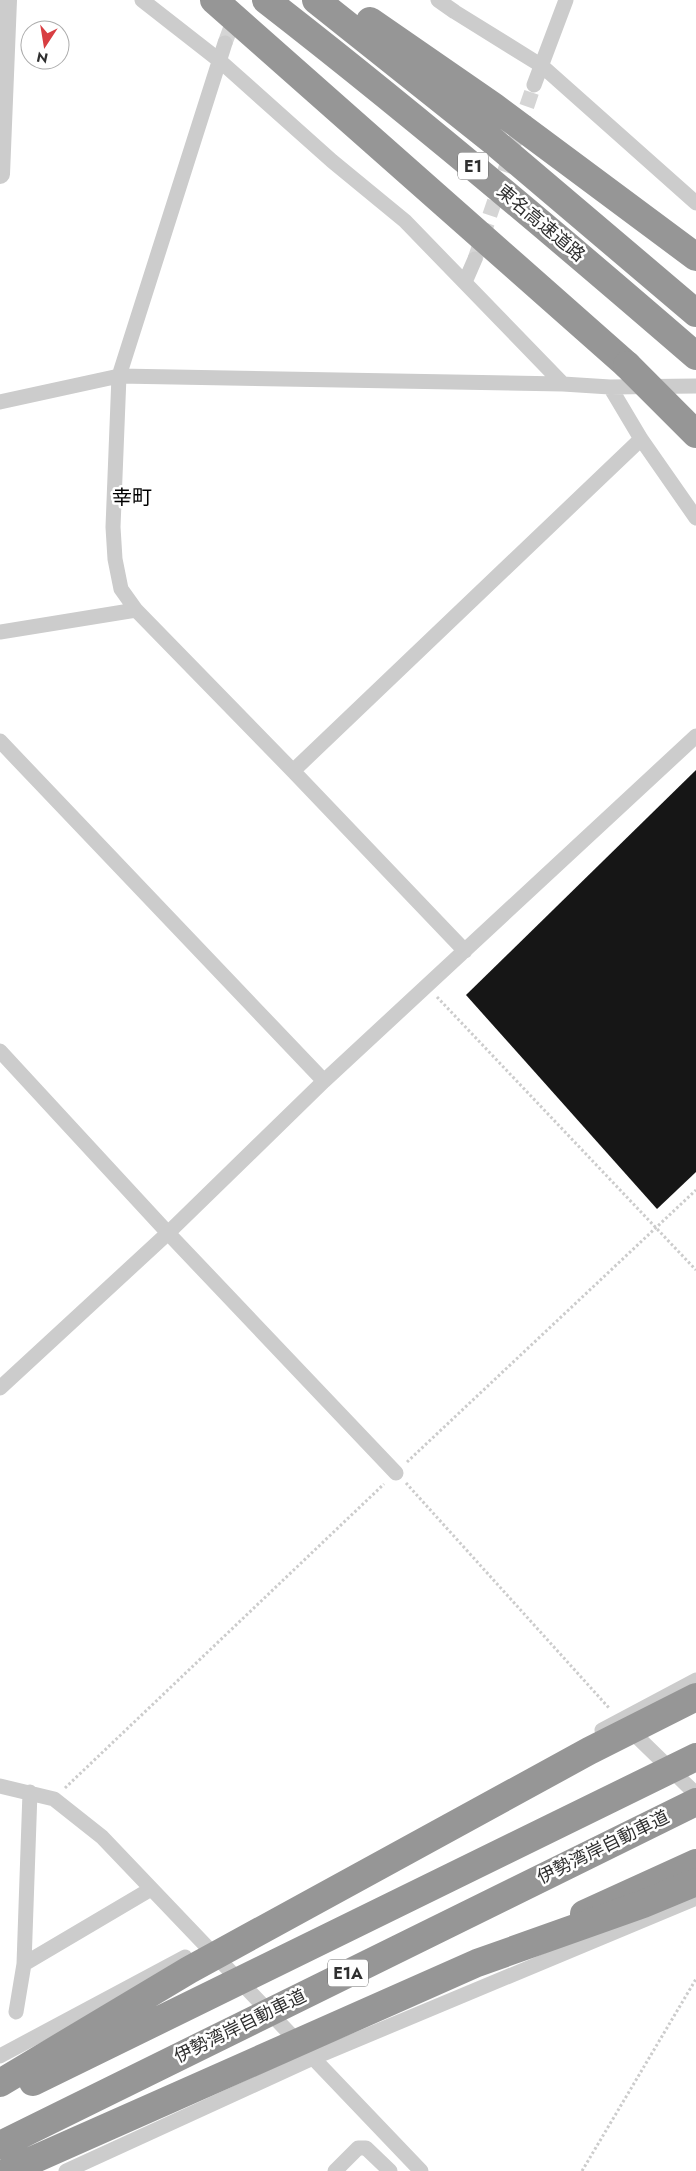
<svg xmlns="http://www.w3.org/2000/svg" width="696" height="2171" font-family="Jost,'Noto Sans JP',sans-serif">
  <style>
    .building { fill: #161616 }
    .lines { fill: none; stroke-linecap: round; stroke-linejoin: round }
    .minor-tunnel { stroke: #d5d5d5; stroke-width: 15; stroke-dasharray: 15 8; stroke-linecap: butt }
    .path { stroke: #ccc; stroke-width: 3; stroke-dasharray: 2.5 2.5; stroke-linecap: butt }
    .minor { stroke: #ccc; stroke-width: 15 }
    .tertiary { stroke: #ccc; stroke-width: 20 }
    .motorway { stroke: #969696; stroke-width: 28 }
    .motorway-bridge { stroke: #969696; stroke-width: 28 }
    .labels { text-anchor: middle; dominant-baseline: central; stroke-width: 5; stroke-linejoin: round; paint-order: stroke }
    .shield { fill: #fff; stroke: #6d6d6d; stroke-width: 1 }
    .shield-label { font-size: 16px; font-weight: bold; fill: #2f2f2f }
    .street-label { font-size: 18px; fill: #2f2f2f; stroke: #fff }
    .quarter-label { font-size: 20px; fill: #000; stroke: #fff }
  </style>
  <rect width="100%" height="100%" fill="#fff"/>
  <path class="building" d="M 696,770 L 696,1172 L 657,1209 L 466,995 Z"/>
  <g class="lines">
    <path class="minor-tunnel" d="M 225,43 L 241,0
      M 475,259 L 534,85"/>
    <path class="path" d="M 437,997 L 696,1270
      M 407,1462 L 696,1190
      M 406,1483 L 609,1708
      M 65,1788 L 384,1484
      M 582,2171 L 696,1979"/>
    <path class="minor" d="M 142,0 L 220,61 L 332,161 L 405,221 L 563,384
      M 438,0 L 455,12 L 542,66 L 696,203
      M 225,43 L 119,376 L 113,527 L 115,559 L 121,589 L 136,610 L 293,771 L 465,951
      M 534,85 L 566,0
      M 465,282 L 475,259
      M 610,387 L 641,439 L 696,518
      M 0,402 L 119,376 L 563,384 L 610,387 L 696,386
      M 0,632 L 136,610
      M 0,741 L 324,1081
      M 293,771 L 641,439
      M 0,1051 L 168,1233 L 396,1473
      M 0,1388 L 168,1233 L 324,1081 L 696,736
      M 626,1726 L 696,1794
      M 602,1730 L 696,1680
      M 0,1786 L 54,1799 L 102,1837 L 421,2171
      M 24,1964 L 151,1889
      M 16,2012 L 24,1964 L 30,1792
      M 0,2056 L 185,1957
      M 66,2171 L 313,2058 L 696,1898
      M 335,2171 L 358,2148 L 366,2148 L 390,2171"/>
    <path class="tertiary" d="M 0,174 L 7,0"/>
    <path class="motorway" d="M 214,0 L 627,365
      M 266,0 C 413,114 555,234 696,356
      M 316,0 L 493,141 L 696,313
      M 370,21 L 493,106 L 696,257
      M 584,1914 L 696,1863"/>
    <path class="motorway-bridge" d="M 627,365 L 696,434
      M 33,2082 L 696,1757
      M 0,2083 L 189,1970 L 589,1751 L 696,1697
      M 0,2145 L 696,1802
      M 8,2171 L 477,1963 L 643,1904 L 696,1882"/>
  </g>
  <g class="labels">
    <g class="shield">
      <rect x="458" y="152.5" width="30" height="27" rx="4"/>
      <rect x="328" y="1959.5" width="40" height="27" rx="4"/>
    </g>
    <g class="shield-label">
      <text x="473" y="166">E1</text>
      <text x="348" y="1973">E1A</text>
    </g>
    <g class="street-label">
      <text transform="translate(541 223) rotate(40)">東名高速道路</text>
      <text transform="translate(603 1847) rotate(-26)">伊勢湾岸自動車道</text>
      <text transform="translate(240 2026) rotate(-26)">伊勢湾岸自動車道</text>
    </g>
    <g class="quarter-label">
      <text x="132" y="497">幸町</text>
    </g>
  </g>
  <g transform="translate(45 45) rotate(192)"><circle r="24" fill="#ffffff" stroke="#acacac"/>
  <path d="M0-4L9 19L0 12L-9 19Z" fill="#d83e42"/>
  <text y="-8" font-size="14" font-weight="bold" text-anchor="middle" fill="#2f2f2f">N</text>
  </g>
</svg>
